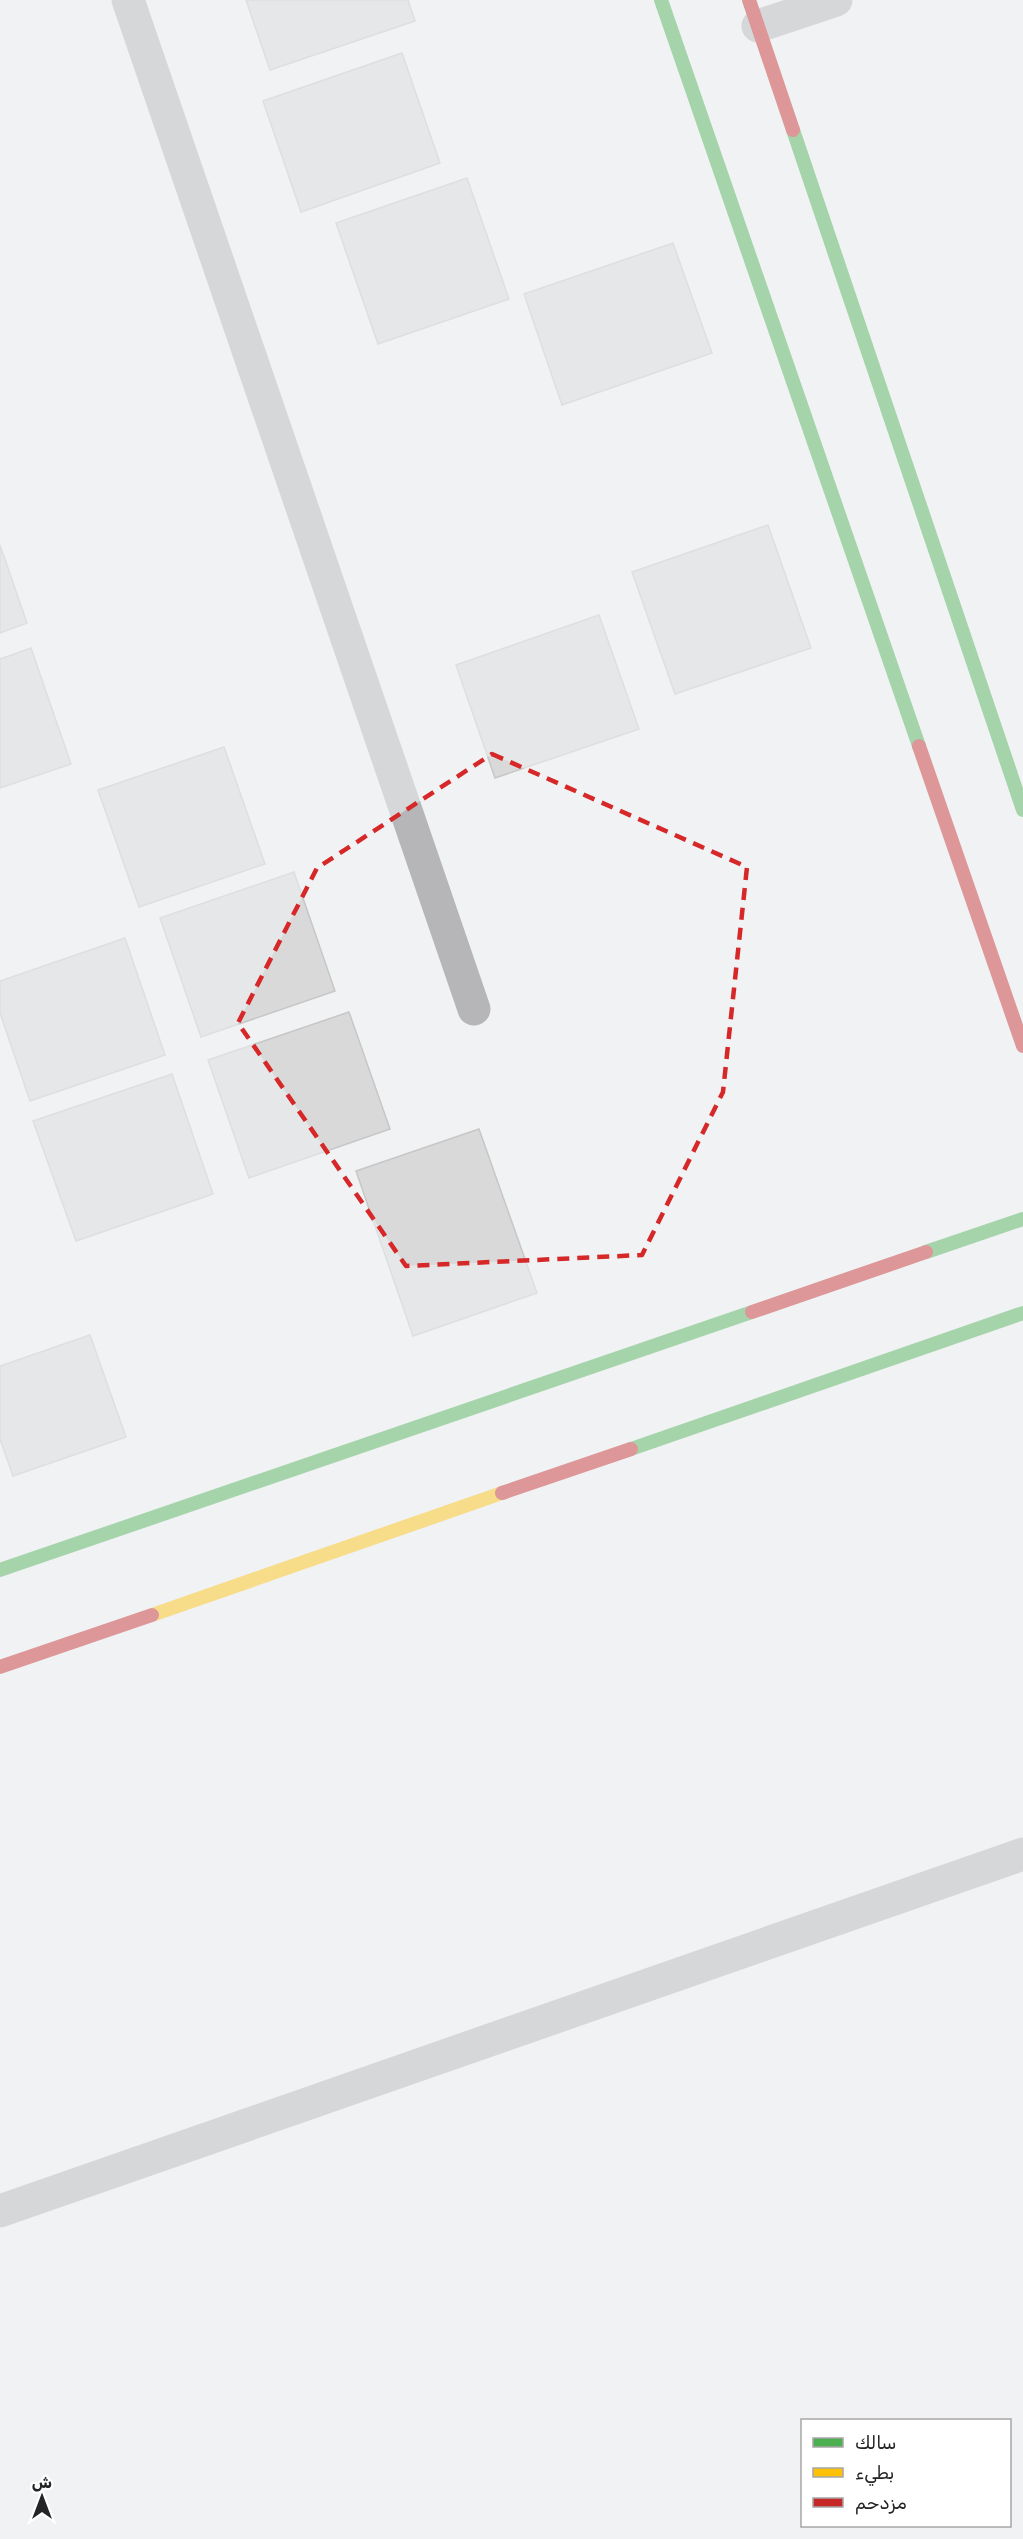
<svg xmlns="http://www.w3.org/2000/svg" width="1023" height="2539" font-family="Rubik,'Noto Sans Arabic',sans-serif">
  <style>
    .building { fill: #d9d9d9; stroke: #c7c7c7; stroke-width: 1.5 }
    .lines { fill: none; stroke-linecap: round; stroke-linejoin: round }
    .street { stroke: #b6b6b8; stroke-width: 33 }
    .fast { stroke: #4caf50; stroke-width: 14 }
    .slow { stroke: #ffc107; stroke-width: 14 }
    .jam { stroke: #c62828; stroke-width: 14 }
    .marked { fill: none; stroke: #d62828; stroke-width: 4.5; stroke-dasharray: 12 8; stroke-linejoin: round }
  </style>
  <rect width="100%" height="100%" fill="#f0f2f4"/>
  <path class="building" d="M 246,0 L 408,0 L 415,21 L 270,70 Z
    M 402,53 L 440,163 L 301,212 L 263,101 Z
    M 467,178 L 509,299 L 378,344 L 336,223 Z
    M 673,243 L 712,353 L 562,405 L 524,294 Z
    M 768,525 L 811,648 L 675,694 L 632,572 Z
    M 0,545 L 27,623 L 0,633 Z
    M 599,615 L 639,729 L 495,778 L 456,665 Z
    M 31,648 L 71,764 L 0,788 L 0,659 Z
    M 224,747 L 265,864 L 139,907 L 98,790 Z
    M 294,872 L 335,991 L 201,1037 L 160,918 Z
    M 125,938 L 165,1055 L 30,1101 L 0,1013 L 0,981 Z
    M 349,1012 L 390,1129 L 249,1178 L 208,1060 Z
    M 172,1074 L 213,1194 L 76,1241 L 33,1121 Z
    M 479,1129 L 537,1293 L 413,1336 L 356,1171 Z
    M 90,1335 L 126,1437 L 13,1476 L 0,1439 L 0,1366 Z"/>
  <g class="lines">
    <path class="street" d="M 128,0 L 474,1009
      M 758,26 L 836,0
      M 0,2211 L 1023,1854"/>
    <path class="fast" d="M 661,0 L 919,746
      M 793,130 L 1023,810
      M 926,1252 L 1023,1219
      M 631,1449 L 1023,1313
      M 0,1570 L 752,1312"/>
    <path class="slow" d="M 152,1615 L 502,1493"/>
    <path class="jam" d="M 749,0 L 793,130
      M 919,746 L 1023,1046
      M 752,1312 L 926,1252
      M 502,1493 L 631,1449
      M 0,1667 L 152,1615"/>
  </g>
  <path d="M0 0H1023V2539H0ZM 492,754 L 747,867 L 723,1092 L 642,1255 L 406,1266 L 238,1023 L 317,868 Z" fill="#f0f2f4" fill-opacity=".55" fill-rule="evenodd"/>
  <path class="marked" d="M 492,754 L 747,867 L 723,1092 L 642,1255 L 406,1266 L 238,1023 L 317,868 Z"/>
  <rect x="801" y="2419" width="210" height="108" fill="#ffffff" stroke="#a7a7a8" stroke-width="1.5"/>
  <rect x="813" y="2438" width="30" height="9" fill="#4caf50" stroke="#a7a7a8" stroke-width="1.5"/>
  <text x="855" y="2449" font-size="18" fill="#232425">سالك</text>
  <rect x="813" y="2468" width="30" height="9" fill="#ffc107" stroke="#a7a7a8" stroke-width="1.5"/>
  <text x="855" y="2479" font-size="18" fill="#232425">بطيء</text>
  <rect x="813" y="2498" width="30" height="9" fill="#c62828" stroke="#a7a7a8" stroke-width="1.5"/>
  <text x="855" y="2509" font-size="18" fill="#232425">مزدحم</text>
  <g transform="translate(42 2497)" stroke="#ffffff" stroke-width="4.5" paint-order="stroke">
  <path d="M0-4.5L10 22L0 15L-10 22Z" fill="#232425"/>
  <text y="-9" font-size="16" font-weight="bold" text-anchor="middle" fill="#232425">ش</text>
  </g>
</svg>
